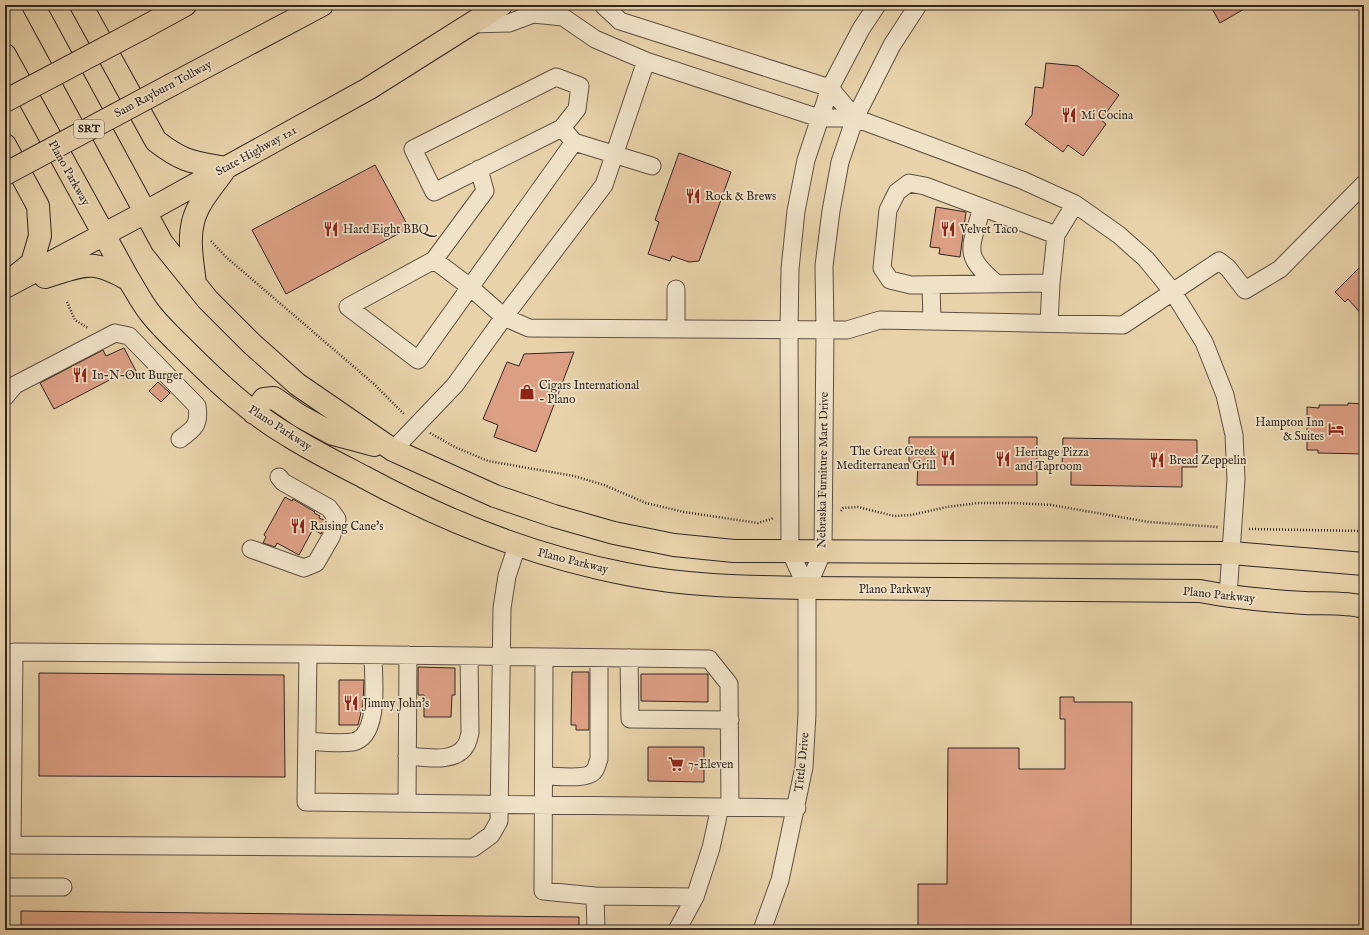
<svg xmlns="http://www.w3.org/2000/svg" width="1369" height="935" font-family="'IM FELL English',serif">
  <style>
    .building { fill: #dc9f84; stroke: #312620 }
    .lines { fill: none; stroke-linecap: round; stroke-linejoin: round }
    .minor-casing { stroke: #5e5142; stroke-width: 19 }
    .major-casing { stroke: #312620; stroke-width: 24 }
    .highway-casing { stroke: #312620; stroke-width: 24 }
    .path { stroke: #312620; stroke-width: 2.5; stroke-dasharray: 1 2; stroke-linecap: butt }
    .minor { stroke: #efe2c7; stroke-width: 17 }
    .major { stroke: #e7d2a9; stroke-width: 22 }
    .highway { stroke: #e7d2a9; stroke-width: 22 }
    .highway-bridge-casing { stroke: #312620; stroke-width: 24; stroke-linecap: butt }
    .highway-bridge { stroke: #e7d2a9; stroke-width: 22 }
    .labels { text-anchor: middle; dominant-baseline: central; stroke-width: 3.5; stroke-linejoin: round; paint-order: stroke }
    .shield { fill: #efe2c7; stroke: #6a5e52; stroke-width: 1 }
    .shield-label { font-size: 11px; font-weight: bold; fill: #312620 }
    .street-label { font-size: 12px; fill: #312620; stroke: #efe2c7 }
    .poi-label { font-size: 12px; fill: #312620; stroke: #efe2c7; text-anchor: start }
  </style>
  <rect width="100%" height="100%" fill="#e7d2a9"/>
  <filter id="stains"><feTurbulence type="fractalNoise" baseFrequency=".005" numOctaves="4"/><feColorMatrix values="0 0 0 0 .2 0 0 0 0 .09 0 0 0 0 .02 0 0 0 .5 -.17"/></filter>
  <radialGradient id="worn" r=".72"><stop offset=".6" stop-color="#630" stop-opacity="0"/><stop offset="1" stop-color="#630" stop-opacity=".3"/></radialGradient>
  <path class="building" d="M 1210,5 L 1251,5 L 1220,23 Z
    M 1046,63 L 1078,66 L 1119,95 L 1101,120 L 1106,124 L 1083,156 L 1068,145 L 1063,152 L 1025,124 L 1032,115 L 1035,87 L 1043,88 Z
    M 679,153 L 731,172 L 699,261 L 689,262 L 672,256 L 670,261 L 648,254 L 659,222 L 655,220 Z
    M 375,165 L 409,228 L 286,294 L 252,230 Z
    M 936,207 L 966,212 L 960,257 L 939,254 L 940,248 L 930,247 Z
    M 1364,263 L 1364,317 L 1348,299 L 1345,302 L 1335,292 Z
    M 124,348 L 136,371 L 123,378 L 121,374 L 54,409 L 40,383 L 103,350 L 106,356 Z
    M 574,352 L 536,452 L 494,437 L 498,425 L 483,419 L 507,362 L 519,366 L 524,354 Z
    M 158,382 L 170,393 L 161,402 L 149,391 Z
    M 1348,403 L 1364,404 L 1364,454 L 1318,453 L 1318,450 L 1307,450 L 1307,407 L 1319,408 L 1319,405 L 1348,405 Z
    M 909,437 L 1037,437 L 1037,485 L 917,485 L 918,463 L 909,463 Z
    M 1063,438 L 1197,440 L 1197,467 L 1182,467 L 1182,487 L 1071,485 L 1071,465 L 1062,465 Z
    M 285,497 L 292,501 L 293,499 L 315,512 L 314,513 L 320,516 L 319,518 L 326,521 L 321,534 L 313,529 L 299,555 L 277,543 L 275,547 L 263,543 L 266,537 L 264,535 Z
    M 418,667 L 455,668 L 455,695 L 452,695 L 451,717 L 424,717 L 424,695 L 418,695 Z
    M 572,672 L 589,672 L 589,730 L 576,730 L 576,725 L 571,725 Z
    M 39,673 L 284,675 L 285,777 L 39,776 Z
    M 641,674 L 708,674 L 708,702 L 641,701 Z
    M 339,680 L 364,680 L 363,704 L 358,725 L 339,725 Z
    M 1060,697 L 1074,697 L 1074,702 L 1132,702 L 1131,930 L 918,930 L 918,884 L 947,884 L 948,748 L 1019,748 L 1019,769 L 1065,769 L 1065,719 L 1060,719 Z
    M 648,747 L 704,747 L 704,782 L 648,781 Z
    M 21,911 L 579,917 L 579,930 L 21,930 Z"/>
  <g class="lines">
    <defs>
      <path id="minor" d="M 603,5 L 620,21 L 830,88 L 855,118
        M 471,24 L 509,23 L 533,14 L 563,17 L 595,39 L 646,61 L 819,118 L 855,118 L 1022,180 L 1075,204 L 1119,235 L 1146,259 L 1173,292 L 1204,342 L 1225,395 L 1234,435 L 1236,479 L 1228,596
        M 556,77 L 580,86 L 577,109 L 562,128 L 434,192 L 413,149 Z
        M 574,142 L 652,166
        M 479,169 L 485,191 L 434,260 L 348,307 L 418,360 L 574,142 L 562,128
        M 982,207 C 971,249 961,254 997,284
        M 1056,235 L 1051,283 L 911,285 L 890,280 L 882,268 L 888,210 L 897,192 L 909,183 L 925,186 L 1056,235 L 1075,204
        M 434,260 L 470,287 L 504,317 L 529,328 L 847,330 L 880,320 L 1123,325 L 1219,261 L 1228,268 L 1245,290 L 1280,269 L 1364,184
        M 931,285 L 932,321
        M 1049,323 L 1051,283
        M 676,328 L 676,289
        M 5,397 L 15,385 L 115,333 L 129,336 L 197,406 C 200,425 194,429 180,439
        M 393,450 L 455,385 L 504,317 L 604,185 L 646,61
        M 251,549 L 304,568 L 316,563 L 331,537 L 337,519 L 329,508 L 283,482 L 279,477
        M 807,588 L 790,551 L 789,329 L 790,269 L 796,211 L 806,160 L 830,88 L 861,29 L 877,5
        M 308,654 L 14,652 L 12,845 L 473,848 L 491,835 L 499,821 L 502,608 L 507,576 L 517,546
        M 544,658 L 543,891 L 595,896 L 596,930
        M 629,658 L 630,719 L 730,720
        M 307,741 C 321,742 339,744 353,742 C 381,736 373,676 373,655
        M 407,756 C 424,757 456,764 466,745 C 468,742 469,737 470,733 L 469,656
        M 544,776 C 555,776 588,780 594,771 C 597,768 597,763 599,759 L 599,658
        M 407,803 L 408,655
        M 730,807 L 729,684 L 709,659 L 308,654 L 306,802 L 797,808
        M 5,887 L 63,887
        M 595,896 L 695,897 L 711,848 L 720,807
        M 677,930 L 695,897
        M 762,930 L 780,880 L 804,767 L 807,714 L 807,588 L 823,551 L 825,330 L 824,266 L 831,211 L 840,162 L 855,118 L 892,45 L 918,5"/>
      <path id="major" d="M 33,5 L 162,243 L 208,300 L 252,344 L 297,384 L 393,450 L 495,496 L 554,516 L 614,533 L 674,545 L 734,551 L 1231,553 L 1364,564
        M 81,5 L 156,141 C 183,162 192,162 226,168
        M 5,55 L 129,280 C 136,291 142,303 150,313 C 160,326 173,338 185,350 C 217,382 250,413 289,436 C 313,451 339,464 364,477 C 447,522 533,556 626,574 C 685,586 747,587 807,588 L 1200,591 C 1235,598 1270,601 1305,603 C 1325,604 1345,602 1364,607
        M 5,145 L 38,206 L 40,236 L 32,263 L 17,275
        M 45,277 C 84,265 92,258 129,280
        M 195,284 C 193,265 188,242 193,222 C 197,204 212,187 223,172
        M 5,287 L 144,213 L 368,89 L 501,5
        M 254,413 L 264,399 L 274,398 L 300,416 L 333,434 L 374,445"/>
      <path id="highway" d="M 141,29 L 185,5
        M 173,84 L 322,5"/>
    </defs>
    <use href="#minor" class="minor-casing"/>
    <use href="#major" class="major-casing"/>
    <use href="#highway" class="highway-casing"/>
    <path class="path" d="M 211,241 L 226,257 L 374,384 L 405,415
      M 67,302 L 75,320 L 88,328
      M 430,433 L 455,447 L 488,461 L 574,476 L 604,485 L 646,503 L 684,512 L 758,523 L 774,518
      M 841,511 L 843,508 L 858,507 L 894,516 L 911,515 L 947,507 L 978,503 L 1015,503 L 1051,505 L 1149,522 L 1218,527
      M 1249,529 L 1364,531"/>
    <use href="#minor" class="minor"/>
    <use href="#major" class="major"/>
    <use href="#highway" class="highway"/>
    <defs>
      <path id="highway-bridge" d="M 5,101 L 141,29
        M 5,174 L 173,84"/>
    </defs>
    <use href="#highway-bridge" class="highway-bridge-casing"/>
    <use href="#highway-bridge" class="highway-bridge"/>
  </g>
  <defs>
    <symbol id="restaurant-bare" viewBox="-9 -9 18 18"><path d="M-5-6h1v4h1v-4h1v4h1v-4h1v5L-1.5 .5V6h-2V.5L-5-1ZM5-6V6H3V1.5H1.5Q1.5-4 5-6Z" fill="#8f2418" stroke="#efe2c7" stroke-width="2.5" paint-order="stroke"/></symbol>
    <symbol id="shop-bare" viewBox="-9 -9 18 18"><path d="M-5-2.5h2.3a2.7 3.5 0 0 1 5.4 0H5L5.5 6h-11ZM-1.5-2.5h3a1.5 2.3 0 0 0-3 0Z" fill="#8f2418" stroke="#efe2c7" stroke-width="2.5" paint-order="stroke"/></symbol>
    <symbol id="hotel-bare" viewBox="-9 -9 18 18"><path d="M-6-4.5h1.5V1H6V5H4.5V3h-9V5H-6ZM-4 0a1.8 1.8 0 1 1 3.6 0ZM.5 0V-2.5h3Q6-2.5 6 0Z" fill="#8f2418" stroke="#efe2c7" stroke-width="2.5" paint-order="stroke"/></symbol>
    <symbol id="supermarket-bare" viewBox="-9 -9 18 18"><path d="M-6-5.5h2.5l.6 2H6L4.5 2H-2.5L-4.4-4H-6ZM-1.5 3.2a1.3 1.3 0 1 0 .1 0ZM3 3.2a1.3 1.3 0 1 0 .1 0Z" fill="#8f2418" stroke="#efe2c7" stroke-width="2.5" paint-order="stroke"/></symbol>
  </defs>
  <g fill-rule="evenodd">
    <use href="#restaurant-bare" x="1058" y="104" width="22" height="22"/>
    <use href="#restaurant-bare" x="682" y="185" width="22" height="22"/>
    <use href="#restaurant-bare" x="320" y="218" width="22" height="22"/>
    <use href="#restaurant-bare" x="937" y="218" width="22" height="22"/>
    <use href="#restaurant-bare" x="69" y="364" width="22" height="22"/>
    <use href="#shop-bare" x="516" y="381" width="22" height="22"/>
    <use href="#hotel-bare" x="1325" y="418" width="22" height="22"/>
    <use href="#restaurant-bare" x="937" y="447" width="22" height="22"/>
    <use href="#restaurant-bare" x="992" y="448" width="22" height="22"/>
    <use href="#restaurant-bare" x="1146" y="449" width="22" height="22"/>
    <use href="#restaurant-bare" x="287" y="515" width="22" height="22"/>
    <use href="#restaurant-bare" x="340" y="692" width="22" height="22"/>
    <use href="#supermarket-bare" x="665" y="753" width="22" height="22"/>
  </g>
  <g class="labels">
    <rect class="shield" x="74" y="120" width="30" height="18" rx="3"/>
    <g class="shield-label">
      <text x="89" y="129">SRT</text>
    </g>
    <g class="street-label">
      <text transform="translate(163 89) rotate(-28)">Sam Rayburn Tollway</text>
      <text transform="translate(256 151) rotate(-29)">State Highway 121</text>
      <text transform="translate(69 173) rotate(61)">Plano Parkway</text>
      <text transform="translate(280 428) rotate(33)">Plano Parkway</text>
      <text transform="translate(823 470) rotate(-89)">Nebraska Furniture Mart Drive</text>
      <text transform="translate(573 561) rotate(14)">Plano Parkway</text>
      <text x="895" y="589">Plano Parkway</text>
      <text transform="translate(1219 595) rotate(6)">Plano Parkway</text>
      <text transform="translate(802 762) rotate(-84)">Tittle Drive</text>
    </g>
    <g class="poi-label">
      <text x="1081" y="115">Mi Cocina</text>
      <text x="705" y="196">Rock &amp; Brews</text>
      <text x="343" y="229">Hard Eight BBQ</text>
      <text x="960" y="229">Velvet Taco</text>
      <text x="92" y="375">In-N-Out Burger</text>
      <text x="539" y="385">Cigars International<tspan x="539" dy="14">- Plano</tspan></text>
      <text x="1324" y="422" text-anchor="end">Hampton Inn<tspan x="1324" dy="14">&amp; Suites</tspan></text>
      <text x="936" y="451" text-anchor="end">The Great Greek<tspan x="936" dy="14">Mediterranean Grill</tspan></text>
      <text x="1015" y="452">Heritage Pizza<tspan x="1015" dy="14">and Taproom</tspan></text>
      <text x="1169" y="460">Bread Zeppelin</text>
      <text x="310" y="526">Raising Cane's</text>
      <text x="363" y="703">Jimmy John's</text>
      <text x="688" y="764">7-Eleven</text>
    </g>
  </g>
  <rect width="1369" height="935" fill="none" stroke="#e7d2a9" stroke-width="20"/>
  <rect x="6" y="6" width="1357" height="923" fill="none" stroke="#312620" stroke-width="2"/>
  <rect x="10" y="10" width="1349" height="915" fill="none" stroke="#312620"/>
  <rect width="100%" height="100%" filter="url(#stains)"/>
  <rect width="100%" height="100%" fill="url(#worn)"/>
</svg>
